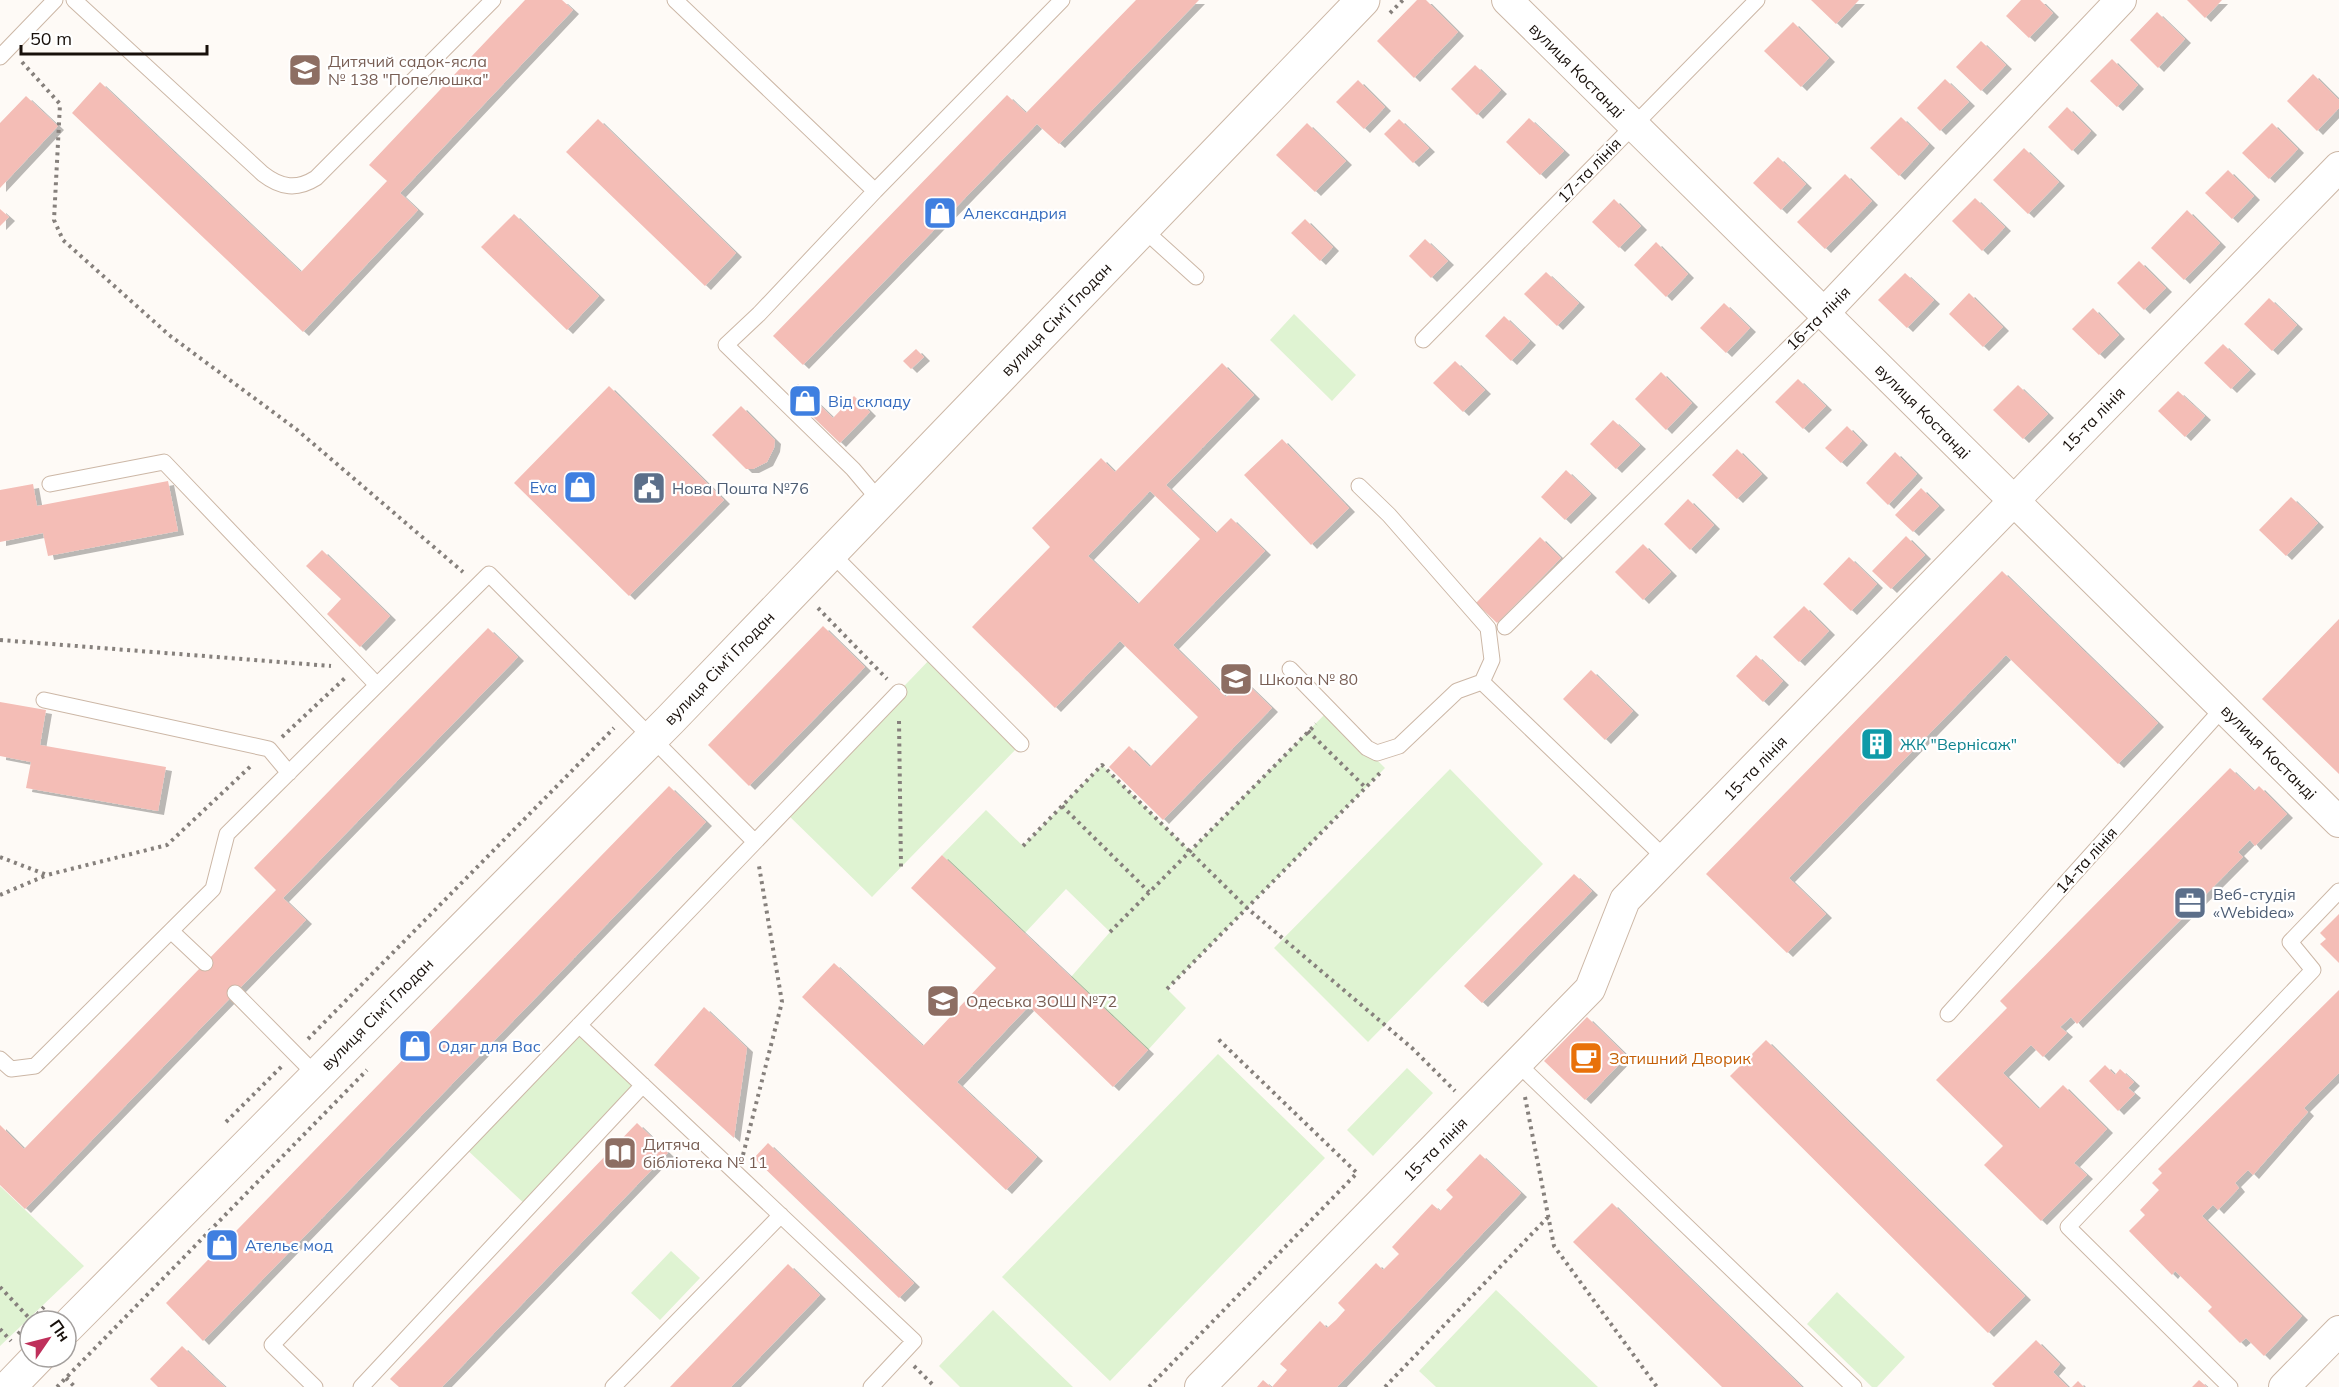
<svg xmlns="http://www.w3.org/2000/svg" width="2339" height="1387" font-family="Mulish,sans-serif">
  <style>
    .green { fill: #dff3d2 }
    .building { fill: #f4bdb6; fill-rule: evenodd; filter: url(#shadow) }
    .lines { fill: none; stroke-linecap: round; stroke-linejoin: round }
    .lane-casing { stroke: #ccb7a6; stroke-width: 17 }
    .street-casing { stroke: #ccb7a6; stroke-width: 32 }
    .secondary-casing { stroke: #ccb7a6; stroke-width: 35 }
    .path { stroke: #86807c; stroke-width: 4; stroke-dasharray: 3 4.5; stroke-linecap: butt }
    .lane { stroke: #fff; stroke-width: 15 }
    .street { stroke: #fff; stroke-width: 30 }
    .secondary { stroke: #fff; stroke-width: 33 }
    .labels { text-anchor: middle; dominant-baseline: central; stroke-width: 4.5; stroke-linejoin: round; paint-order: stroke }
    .education-label { font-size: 16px; fill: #785e54; stroke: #fff; text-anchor: start }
    .street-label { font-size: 16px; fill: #18100b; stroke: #fff }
    .shop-label { font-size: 16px; fill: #366cbe; stroke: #fff; text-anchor: start }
    .service-label { font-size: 16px; fill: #4e5e75; stroke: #fff; text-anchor: start }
    .culture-label { font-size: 16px; fill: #0d838f; stroke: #fff; text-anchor: start }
    .food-label { font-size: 16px; fill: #c56008; stroke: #fff; text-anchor: start }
  </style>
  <defs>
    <filter id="shadow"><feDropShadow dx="6" dy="4" stdDeviation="0" flood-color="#0004"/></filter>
  </defs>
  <rect width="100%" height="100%" fill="#fefaf6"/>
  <path class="green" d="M 1294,314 L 1356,375 L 1332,401 L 1270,340 Z
    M 934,655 L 1021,744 L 872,897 L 784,811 Z
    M 1328,711 L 1385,768 L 1167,989 L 1186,1008 L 1148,1050 L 1071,977 L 1110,932 L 1066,889 L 1025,933 L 942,855 L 986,810 L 1023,846 L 1102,765 L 1190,851 Z
    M 1450,769 L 1543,864 L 1368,1042 L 1274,948 Z
    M 579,1025 L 643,1085 L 528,1207 L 463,1146 Z
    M 1218,1054 L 1325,1158 L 1110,1381 L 1002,1277 Z
    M 1407,1068 L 1433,1093 L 1373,1156 L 1347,1130 Z
    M 0,1186 L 84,1266 L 0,1346 Z
    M 671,1251 L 700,1278 L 660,1320 L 631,1293 Z
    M 1496,1290 L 1598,1387 L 1436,1387 L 1419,1371 Z
    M 1837,1292 L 1905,1357 L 1877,1387 L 1872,1387 L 1807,1324 Z
    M 993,1310 L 1073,1387 L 960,1387 L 939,1366 Z"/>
  <path class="building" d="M 525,0 L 562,0 L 573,10 L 400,193 L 418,210 L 303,332 L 72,113 L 100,82 L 301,272 L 387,181 L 369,165 Z
    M 1136,0 L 1199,0 L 1059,144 L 1037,124 L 803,365 L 773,336 L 1007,95 L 1026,113 Z
    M 1417,0 L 1426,0 L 1458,32 L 1414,78 L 1377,41 Z
    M 1811,0 L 1859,0 L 1836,24 Z
    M 2021,0 L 2040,0 L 2053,13 L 2029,38 L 2006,16 Z
    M 2187,0 L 2222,0 L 2205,18 Z
    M 2157,12 L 2185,39 L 2158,68 L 2130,40 Z
    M 1793,22 L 1829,58 L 1801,87 L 1764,51 Z
    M 1981,41 L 2006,65 L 1981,91 L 1956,67 Z
    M 2112,59 L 2138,85 L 2117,107 L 2090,81 Z
    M 1475,65 L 1501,90 L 1477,115 L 1451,89 Z
    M 2313,74 L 2339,100 L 2339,108 L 2317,131 L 2287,101 Z
    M 1945,79 L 1969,102 L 1940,131 L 1917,108 Z
    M 1358,80 L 1385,107 L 1364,129 L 1336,102 Z
    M 26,96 L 58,126 L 0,188 L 0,123 Z
    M 2067,107 L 2091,131 L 2072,151 L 2048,127 Z
    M 1901,117 L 1929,144 L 1899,176 L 1870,148 Z
    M 1529,118 L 1564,151 L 1540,175 L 1506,142 Z
    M 598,119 L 736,253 L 705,286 L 566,152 Z
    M 1399,119 L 1429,148 L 1413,163 L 1384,134 Z
    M 1307,123 L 1346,161 L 1315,192 L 1276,155 Z
    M 2272,123 L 2298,149 L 2269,179 L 2242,153 Z
    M 2024,148 L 2059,182 L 2028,214 L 1993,180 Z
    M 1778,157 L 1806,184 L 1781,210 L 1753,183 Z
    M 2228,170 L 2254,196 L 2232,219 L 2205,193 Z
    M 1845,174 L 1872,201 L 1825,249 L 1797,222 Z
    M 1975,198 L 2005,227 L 1982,251 L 1952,221 Z
    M 1614,199 L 1641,226 L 1619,248 L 1592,222 Z
    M 0,209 L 9,217 L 0,226 Z
    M 2187,210 L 2220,243 L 2184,280 L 2151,248 Z
    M 514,214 L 599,296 L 567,330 L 481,247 Z
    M 1305,219 L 1333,247 L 1320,261 L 1291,233 Z
    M 1425,239 L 1448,261 L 1431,278 L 1409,256 Z
    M 1656,242 L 1688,274 L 1666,297 L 1634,265 Z
    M 2139,261 L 2166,288 L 2144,310 L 2117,283 Z
    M 1546,272 L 1579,303 L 1557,326 L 1524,294 Z
    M 1905,273 L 1934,300 L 1907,328 L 1878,300 Z
    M 1969,293 L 2003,327 L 1983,347 L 1949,314 Z
    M 2269,298 L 2297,325 L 2272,351 L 2244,324 Z
    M 1724,303 L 1750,328 L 1726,353 L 1700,328 Z
    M 2093,308 L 2119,335 L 2099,355 L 2072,329 Z
    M 1504,316 L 1530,341 L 1511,361 L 1485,336 Z
    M 2223,344 L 2250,370 L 2231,389 L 2204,363 Z
    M 916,349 L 924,357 L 911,369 L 903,361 Z
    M 1455,361 L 1485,390 L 1463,412 L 1433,383 Z
    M 1222,363 L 1254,395 L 1166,485 L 1216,533 L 1231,518 L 1265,551 L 1173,645 L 1226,697 L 1243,680 L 1272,708 L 1163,820 L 1109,767 L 1129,746 L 1150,767 L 1198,717 L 1120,641 L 1055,708 L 972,627 L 1050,547 L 1032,528 L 1101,458 L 1115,472 ZM 1150,491 L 1200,539 L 1138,604 L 1088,556 Z
    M 1661,372 L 1692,403 L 1666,430 L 1635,399 Z
    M 1798,379 L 1826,406 L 1803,429 L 1775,402 Z
    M 798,384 L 833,418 L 854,396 L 870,412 L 840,443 L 789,394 Z
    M 2018,385 L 2048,414 L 2023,439 L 1993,410 Z
    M 609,386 L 724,500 L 629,596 L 514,483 Z
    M 2178,391 L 2205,416 L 2185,437 L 2158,411 Z
    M 741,406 L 775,440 L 774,448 L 767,462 L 753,469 L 746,469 L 712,435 Z
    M 1613,420 L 1640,445 L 1616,469 L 1590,444 Z
    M 1847,426 L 1862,441 L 1841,463 L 1825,448 Z
    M 1282,439 L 1349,508 L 1311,545 L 1244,475 Z
    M 1737,449 L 1762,474 L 1737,499 L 1712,475 Z
    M 1895,452 L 1917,474 L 1888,505 L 1866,483 Z
    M 1566,470 L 1591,494 L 1565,520 L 1541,497 Z
    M 168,481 L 178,531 L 48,556 L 43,533 L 0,542 L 0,490 L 33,484 L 37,506 Z
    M 1921,488 L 1939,506 L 1913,532 L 1895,515 Z
    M 2291,497 L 2318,523 L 2286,556 L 2259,530 Z
    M 1688,499 L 1714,525 L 1690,550 L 1664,524 Z
    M 1906,536 L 1925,555 L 1891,589 L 1872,571 Z
    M 1540,537 L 1561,558 L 1497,623 L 1476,603 Z
    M 1643,544 L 1671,572 L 1643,600 L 1615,572 Z
    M 322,550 L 390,616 L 360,647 L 327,614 L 341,599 L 306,566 Z
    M 1849,557 L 1877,584 L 1851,611 L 1823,584 Z
    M 2002,571 L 2158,723 L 2118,764 L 2006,655 L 1789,878 L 1826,914 L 1787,953 L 1706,874 Z
    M 1804,606 L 1829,631 L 1799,662 L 1773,637 Z
    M 2339,619 L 2339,774 L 2262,699 Z
    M 823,626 L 865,667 L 749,786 L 708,745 Z
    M 488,628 L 518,657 L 283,898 L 306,920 L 25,1209 L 0,1185 L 0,1125 L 24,1149 L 276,890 L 254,868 Z
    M 1756,655 L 1783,681 L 1763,702 L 1736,676 Z
    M 1591,670 L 1633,711 L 1605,740 L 1563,699 Z
    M 0,702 L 46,710 L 40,745 L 166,767 L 158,811 L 26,788 L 31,762 L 0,756 Z
    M 2230,768 L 2254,791 L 2259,786 L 2287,814 L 2255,846 L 2250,840 L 2238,852 L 2243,857 L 2077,1024 L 2071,1017 L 2060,1027 L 2067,1033 L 2043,1057 L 2031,1045 L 2003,1073 L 2039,1109 L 2063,1085 L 2107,1129 L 2074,1163 L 2087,1175 L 2041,1221 L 1984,1165 L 2003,1146 L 1936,1080 L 2007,1008 L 2000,1001 Z
    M 669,786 L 706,822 L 203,1341 L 166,1303 Z
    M 942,855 L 1148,1050 L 1113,1087 L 1029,1006 L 957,1082 L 1037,1157 L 1006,1190 L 802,997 L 834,963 L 923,1046 L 996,968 L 911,888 Z
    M 1574,874 L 1592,891 L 1482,1003 L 1464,986 Z
    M 2339,914 L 2339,963 L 2320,944 L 2326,939 L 2320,933 Z
    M 2339,990 L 2339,1073 L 2304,1108 L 2308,1112 L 2253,1175 L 2248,1170 L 2235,1183 L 2239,1188 L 2218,1210 L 2213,1205 L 2202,1216 L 2302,1316 L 2264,1356 L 2246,1338 L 2240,1343 L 2208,1311 L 2212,1307 L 2175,1271 L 2172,1275 L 2129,1231 L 2145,1215 L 2140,1210 L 2159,1190 L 2152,1183 L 2162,1173 L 2158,1169 Z
    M 704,1007 L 747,1048 L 734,1138 L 654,1065 Z
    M 1587,1017 L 1627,1056 L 1585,1100 L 1544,1061 Z
    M 1766,1040 L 2025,1296 L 1988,1333 L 1730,1076 Z
    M 2105,1065 L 2115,1075 L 2120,1069 L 2134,1082 L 2128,1088 L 2135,1094 L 2118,1111 L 2089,1081 Z
    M 637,1123 L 668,1153 L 442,1387 L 399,1387 L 390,1379 Z
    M 768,1143 L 914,1283 L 899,1298 L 754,1158 Z
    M 1480,1154 L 1521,1193 L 1337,1387 L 1272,1387 L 1287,1370 L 1280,1364 L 1320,1321 L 1327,1328 L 1336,1320 L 1345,1310 L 1338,1303 L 1376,1263 L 1383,1270 L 1399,1254 L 1392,1247 L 1432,1204 L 1440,1211 L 1453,1197 L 1446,1190 Z
    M 1612,1203 L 1649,1239 L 1802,1387 L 1722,1387 L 1573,1242 Z
    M 788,1264 L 820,1295 L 731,1387 L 670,1387 Z
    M 2036,1340 L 2060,1364 L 2053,1372 L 2068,1387 L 1995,1387 L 1992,1384 Z
    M 182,1346 L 211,1374 L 225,1387 L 158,1387 L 150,1379 Z
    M 1263,1380 L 1271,1387 L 1257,1387 Z
    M 2199,1380 L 2207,1387 L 2192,1387 Z
    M 2078,1381 L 2084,1387 L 2072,1387 Z"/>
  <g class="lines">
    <defs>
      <path id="lane" d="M 74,0 L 263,174 C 281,188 297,190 316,178 L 493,0
        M 675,0 L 875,191 L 759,314 L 726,345 L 853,469 L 880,501
        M 0,57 L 55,0
        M 875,191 L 1062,0
        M 1143,229 L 1196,277
        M 1423,340 L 1757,0
        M 50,484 L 164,462 L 377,685
        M 830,552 L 1021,744
        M 1505,627 L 1824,313
        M 1290,669 L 1367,748 L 1377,753 L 1399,746 L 1457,691 L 1482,682 L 1492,660 L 1488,628 L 1389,515 L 1359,486
        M 1482,682 L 1665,858
        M 44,700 L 269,749 L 289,773
        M 171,931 L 205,963
        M 235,993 L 316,1075
        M 1948,1014 L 2224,707
        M 579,1025 L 914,1341 L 871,1387
        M 0,1059 L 11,1069 L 35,1066 L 213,889 L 227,834 L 489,574 L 755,842
        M 1518,1064 L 1854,1387
        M 315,1387 L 272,1345 L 899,692
        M 361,1387 L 643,1085
        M 613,1387 L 781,1215
        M 2230,1387 L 2068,1227 L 2313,970 L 2290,942 L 2339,891"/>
      <path id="street" d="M 1507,0 L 2339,822
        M 1824,313 L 2121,0
        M 1200,1387 L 1590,989 L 1625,900 L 2339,167
        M 2284,1387 L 2339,1331"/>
      <path id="secondary" d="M 66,1328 L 670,720 L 1363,0
        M 9,1387 L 38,1357"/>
    </defs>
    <use href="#lane" class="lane-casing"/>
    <use href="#street" class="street-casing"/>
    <use href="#secondary" class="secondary-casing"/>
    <path class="path" d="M 1390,13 L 1403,0
      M 22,62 L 60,104 L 54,220 L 63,240 L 169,335 L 296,429 L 463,572
      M 818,608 L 887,679
      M 0,640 L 331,666
      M 899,721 L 901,867
      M 1308,731 L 1366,788
      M 282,737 L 345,678
      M 1062,806 L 1149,892
      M 1023,846 L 1102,765 L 1247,908 L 1412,1048 L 1455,1091
      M 0,857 L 47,875 L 167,845 L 253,764
      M 0,895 L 47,875
      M 1110,932 L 1316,724
      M 1167,989 L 1381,772
      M 308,1039 L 614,728
      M 1525,1097 L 1554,1246 L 1657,1387
      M 226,1122 L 282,1066
      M 743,1155 L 782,1002 L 759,866
      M 0,1287 L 31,1320
      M 32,1320 L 44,1307
      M 0,1329 L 11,1341
      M 18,1334 L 30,1321
      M 914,1366 L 935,1387
      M 66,1378 L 75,1387
      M 57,1387 L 367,1070
      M 1149,1387 L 1357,1173 L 1217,1038
      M 1385,1387 L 1548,1217"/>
    <use href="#lane" class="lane"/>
    <use href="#street" class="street"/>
    <use href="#secondary" class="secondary"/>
  </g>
  <defs>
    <symbol id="school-square" viewBox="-11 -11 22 22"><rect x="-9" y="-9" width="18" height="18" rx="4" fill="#8d6e63" stroke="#fff"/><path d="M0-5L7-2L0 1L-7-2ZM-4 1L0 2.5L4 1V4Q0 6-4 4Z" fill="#fff"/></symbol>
    <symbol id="shop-square" viewBox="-11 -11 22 22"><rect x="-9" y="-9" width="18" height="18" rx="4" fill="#3f7fe0" stroke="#fff"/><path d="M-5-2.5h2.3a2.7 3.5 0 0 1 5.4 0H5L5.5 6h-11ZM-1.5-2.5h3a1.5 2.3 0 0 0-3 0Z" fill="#fff"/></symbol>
    <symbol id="civic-square" viewBox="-11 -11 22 22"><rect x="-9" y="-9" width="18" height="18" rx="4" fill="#5c6f8a" stroke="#fff"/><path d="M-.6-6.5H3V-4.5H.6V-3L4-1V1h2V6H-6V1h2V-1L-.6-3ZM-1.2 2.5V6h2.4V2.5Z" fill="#fff"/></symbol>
    <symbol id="building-square" viewBox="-11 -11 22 22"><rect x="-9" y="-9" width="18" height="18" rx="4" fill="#0f9aa8" stroke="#fff"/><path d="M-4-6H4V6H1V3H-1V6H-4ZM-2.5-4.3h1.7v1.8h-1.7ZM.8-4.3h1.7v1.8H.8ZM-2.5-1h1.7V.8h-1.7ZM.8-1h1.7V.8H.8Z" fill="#fff"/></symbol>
    <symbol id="office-square" viewBox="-11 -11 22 22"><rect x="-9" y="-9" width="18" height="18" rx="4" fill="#5c6f8a" stroke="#fff"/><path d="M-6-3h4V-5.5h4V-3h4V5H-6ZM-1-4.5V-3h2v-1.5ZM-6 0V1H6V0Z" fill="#fff"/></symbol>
    <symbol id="cafe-square" viewBox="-11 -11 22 22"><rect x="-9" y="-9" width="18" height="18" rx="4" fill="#e8710a" stroke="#fff"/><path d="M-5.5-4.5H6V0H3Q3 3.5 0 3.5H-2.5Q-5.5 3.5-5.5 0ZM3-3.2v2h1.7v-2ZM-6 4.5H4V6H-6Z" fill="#fff"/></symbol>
    <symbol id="library-square" viewBox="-11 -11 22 22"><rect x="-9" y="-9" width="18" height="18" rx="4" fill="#8d6e63" stroke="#fff"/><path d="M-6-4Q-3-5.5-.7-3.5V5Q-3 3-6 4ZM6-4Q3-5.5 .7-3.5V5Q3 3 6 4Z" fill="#fff"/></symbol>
  </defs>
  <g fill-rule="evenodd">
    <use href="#school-square" x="286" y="51" width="38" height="38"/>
    <use href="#shop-square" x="921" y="194" width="38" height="38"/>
    <use href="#shop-square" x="786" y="382" width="38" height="38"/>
    <use href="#shop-square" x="561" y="468" width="38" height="38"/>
    <use href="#civic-square" x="630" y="469" width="38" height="38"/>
    <use href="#school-square" x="1217" y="660" width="38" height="38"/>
    <use href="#building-square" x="1858" y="725" width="38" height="38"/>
    <use href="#office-square" x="2171" y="884" width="38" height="38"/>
    <use href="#school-square" x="924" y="982" width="38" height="38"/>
    <use href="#shop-square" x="396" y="1027" width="38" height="38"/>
    <use href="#cafe-square" x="1567" y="1039" width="38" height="38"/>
    <use href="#library-square" x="601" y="1134" width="38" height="38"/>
    <use href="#shop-square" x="203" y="1226" width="38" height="38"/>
  </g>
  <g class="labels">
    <g class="education-label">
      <text x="328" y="61">Дитячий садок-ясла<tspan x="328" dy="18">№ 138 "Попелюшка"</tspan></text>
      <text x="1259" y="679">Школа № 80</text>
      <text x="966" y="1001">Одеська ЗОШ №72</text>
      <text x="643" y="1144">Дитяча<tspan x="643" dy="18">бібліотека № 11</tspan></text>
    </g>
    <g class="street-label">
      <text transform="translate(1577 70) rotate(45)">вулиця Костанді</text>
      <text transform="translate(1589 170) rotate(-46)">17-та лінія</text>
      <text transform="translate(1818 318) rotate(-45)">16-та лінія</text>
      <text transform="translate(1056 319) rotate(-46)">вулиця Сім'ї Глодан</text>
      <text transform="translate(1923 411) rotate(45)">вулиця Костанді</text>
      <text transform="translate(2093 419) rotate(-46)">15-та лінія</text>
      <text transform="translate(719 668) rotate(-46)">вулиця Сім'ї Глодан</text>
      <text transform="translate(2269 752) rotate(45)">вулиця Костанді</text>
      <text transform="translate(1755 768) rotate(-46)">15-та лінія</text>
      <text transform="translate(2086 860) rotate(-48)">14-та лінія</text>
      <text transform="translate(377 1014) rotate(-45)">вулиця Сім'ї Глодан</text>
      <text transform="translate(1435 1149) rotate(-45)">15-та лінія</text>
    </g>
    <g class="shop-label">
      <text x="963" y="213">Александрия</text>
      <text x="828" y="401">Від складу</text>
      <text x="557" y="487" text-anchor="end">Eva</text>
      <text x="438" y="1046">Одяг для Вас</text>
      <text x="245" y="1245">Ательє мод</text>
    </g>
    <g class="service-label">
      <text x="672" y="488">Нова Пошта №76</text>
      <text x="2213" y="894">Веб-студія<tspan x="2213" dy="18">«Webidea»</tspan></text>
    </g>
    <g class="culture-label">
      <text x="1900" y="744">ЖК "Вернісаж"</text>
    </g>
    <g class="food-label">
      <text x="1609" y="1058">Затишний Дворик</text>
    </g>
  </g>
  <g transform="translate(48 1339) rotate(55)"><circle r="28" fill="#ffffff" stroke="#a39f9d" stroke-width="1.5"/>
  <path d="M0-4.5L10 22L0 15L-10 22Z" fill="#bf305b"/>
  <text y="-9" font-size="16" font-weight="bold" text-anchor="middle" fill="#18100b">Пн</text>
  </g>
  <path d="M21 45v9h186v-9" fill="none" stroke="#18100b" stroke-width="3"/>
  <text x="30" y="45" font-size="18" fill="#18100b" stroke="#ffffff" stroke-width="4.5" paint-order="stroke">50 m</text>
</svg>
